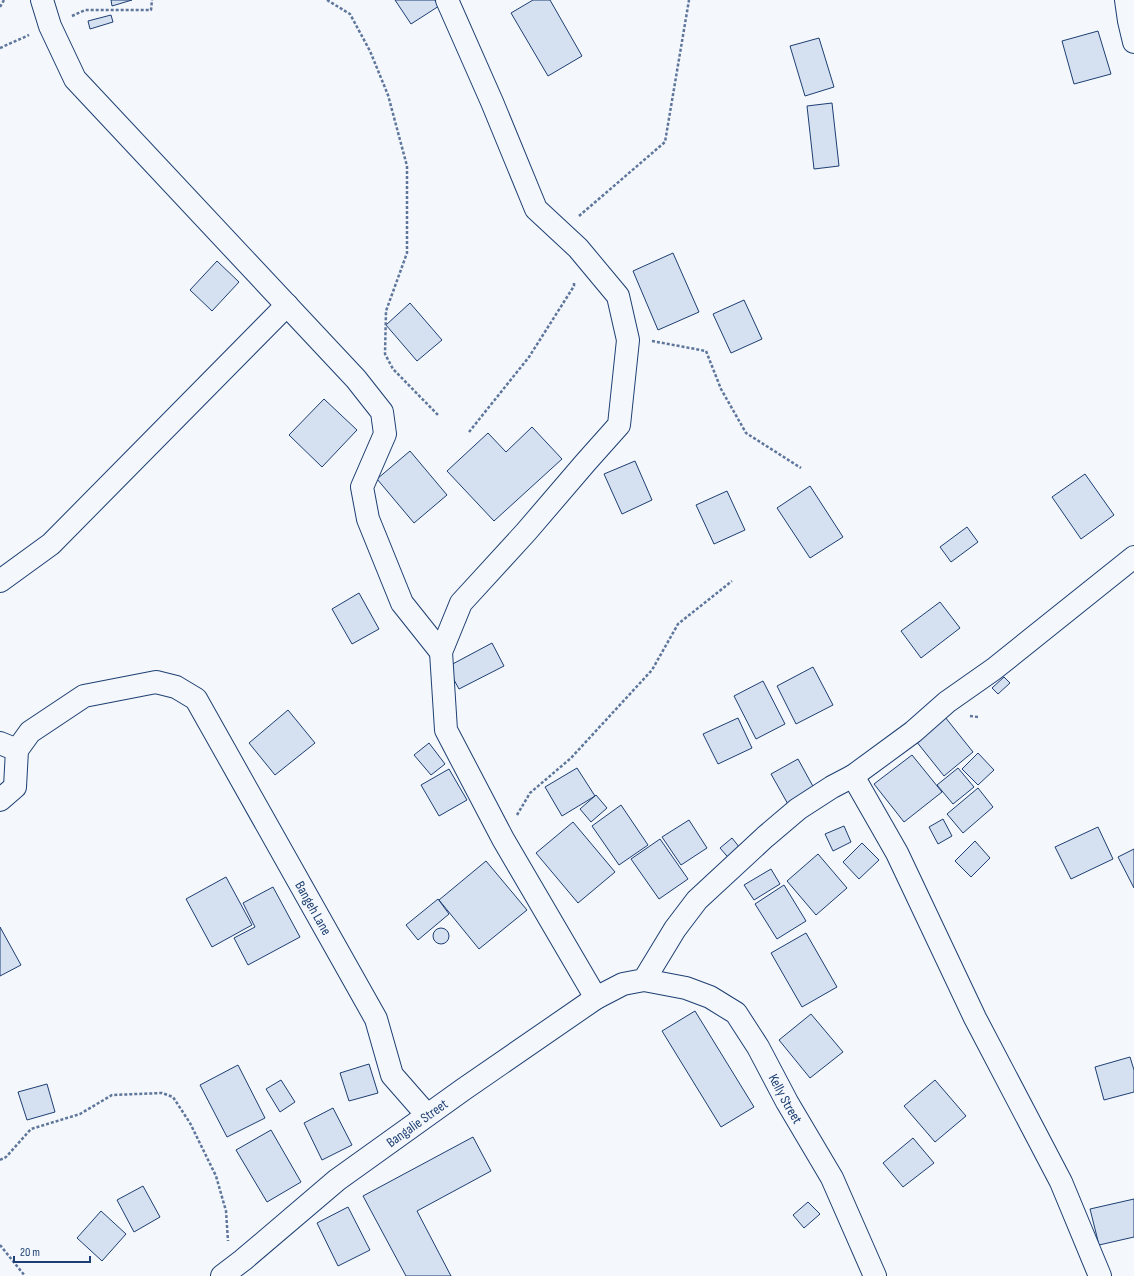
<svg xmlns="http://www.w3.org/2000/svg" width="1134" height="1276" font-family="'Sofia Sans Condensed',sans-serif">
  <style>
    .building { fill: #d5e0f0; stroke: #1d3f73 }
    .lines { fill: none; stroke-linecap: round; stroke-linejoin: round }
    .minor-casing { stroke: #1d3f73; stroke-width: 24 }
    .path { stroke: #5e769c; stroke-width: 2.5; stroke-dasharray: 3 2; stroke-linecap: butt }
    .minor { stroke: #f4f7fb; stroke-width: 22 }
    .labels { text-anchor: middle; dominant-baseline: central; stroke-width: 3; stroke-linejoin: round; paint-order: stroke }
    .street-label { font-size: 14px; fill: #1d3f73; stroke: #f4f7fb }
  </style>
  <rect width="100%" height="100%" fill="#f4f7fb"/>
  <path class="building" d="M 111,0 L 132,0 L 112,6 Z
    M 395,0 L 435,0 L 439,6 L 411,24 Z
    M 533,0 L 550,0 L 582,56 L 548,76 L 511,13 Z
    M 111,15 L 113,22 L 90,29 L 88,21 Z
    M 1098,31 L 1111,74 L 1074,84 L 1062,41 Z
    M 819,38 L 834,87 L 805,96 L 790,46 Z
    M 832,103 L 839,166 L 814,169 L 807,106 Z
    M 673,253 L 699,312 L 658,330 L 633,271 Z
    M 217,261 L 239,282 L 212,311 L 190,290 Z
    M 744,300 L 762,339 L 731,353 L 713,314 Z
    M 410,303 L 442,340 L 417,361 L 386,325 Z
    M 324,399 L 357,430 L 322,467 L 289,435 Z
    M 532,427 L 562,459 L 494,521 L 447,471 L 488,433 L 506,452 Z
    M 410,451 L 447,495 L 414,523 L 377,479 Z
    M 635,461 L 652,500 L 622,514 L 604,474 Z
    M 1085,474 L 1114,515 L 1081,539 L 1052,497 Z
    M 810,486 L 843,537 L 810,558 L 777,508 Z
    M 727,491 L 745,530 L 714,544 L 696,505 Z
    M 967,527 L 978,542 L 951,562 L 940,547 Z
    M 359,593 L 379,629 L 352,644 L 332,609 Z
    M 940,602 L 960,628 L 921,658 L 901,631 Z
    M 492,643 L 504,666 L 459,689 L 447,667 Z
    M 813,667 L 833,705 L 796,724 L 777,686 Z
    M 1004,677 L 1010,683 L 998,694 L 992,688 Z
    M 763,681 L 785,724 L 756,739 L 734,696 Z
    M 288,710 L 315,743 L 275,775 L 249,743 Z
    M 945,717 L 973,752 L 944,776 L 916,741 Z
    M 738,718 L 752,748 L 718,764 L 703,734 Z
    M 429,743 L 445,764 L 431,775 L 414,755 Z
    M 978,753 L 994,770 L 978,785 L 962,769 Z
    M 912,755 L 942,792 L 904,822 L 874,784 Z
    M 798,759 L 815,790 L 789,806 L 771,774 Z
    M 577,768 L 595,796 L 562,816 L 545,787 Z
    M 958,768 L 974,787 L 953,804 L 937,785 Z
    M 449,769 L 467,800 L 439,816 L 421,785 Z
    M 978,788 L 993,807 L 963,833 L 947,814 Z
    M 596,795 L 607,808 L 591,822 L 580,809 Z
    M 621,805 L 648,845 L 619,865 L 592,826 Z
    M 943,819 L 952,836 L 938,844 L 929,827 Z
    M 689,820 L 707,848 L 681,865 L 662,837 Z
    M 573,822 L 615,872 L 578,903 L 536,853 Z
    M 844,826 L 851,842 L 833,851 L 825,834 Z
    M 1098,827 L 1113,859 L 1071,879 L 1055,847 Z
    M 732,838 L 744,853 L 732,862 L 720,848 Z
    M 660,839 L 688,879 L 659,899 L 631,859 Z
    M 975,841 L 990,858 L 971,877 L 955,861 Z
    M 862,843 L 879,860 L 859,879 L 843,862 Z
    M 1134,849 L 1134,888 L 1118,857 Z
    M 818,854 L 847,888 L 816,915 L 787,881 Z
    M 486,861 L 527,910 L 479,949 L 439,900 Z
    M 771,869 L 780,884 L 754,900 L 744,885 Z
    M 226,877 L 252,925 L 212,947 L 186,899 Z
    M 784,885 L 806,921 L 777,939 L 755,904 Z
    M 273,887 L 300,937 L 248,965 L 234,938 L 255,927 L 243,903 Z
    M 438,899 L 449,914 L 418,940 L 406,925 Z
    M 0,927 L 21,965 L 0,976 Z
    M433 936a8 8 0 1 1 16 0a8 8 0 1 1-16 0Z
    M 806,933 L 837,987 L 802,1007 L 771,953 Z
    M 695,1011 L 754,1107 L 721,1127 L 662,1031 Z
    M 811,1014 L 843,1052 L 810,1078 L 779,1040 Z
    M 1130,1057 L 1134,1070 L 1134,1092 L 1104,1100 L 1095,1067 Z
    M 369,1064 L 378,1093 L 349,1101 L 340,1073 Z
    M 238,1065 L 265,1118 L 227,1137 L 200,1085 Z
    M 281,1080 L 295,1102 L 280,1112 L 266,1089 Z
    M 935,1080 L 966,1116 L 935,1142 L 904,1106 Z
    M 47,1084 L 55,1112 L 27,1120 L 18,1092 Z
    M 333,1108 L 352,1145 L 322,1160 L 304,1123 Z
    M 271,1130 L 301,1182 L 267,1202 L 236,1150 Z
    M 473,1137 L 491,1171 L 417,1211 L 451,1276 L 406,1276 L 363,1196 Z
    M 913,1138 L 934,1163 L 903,1187 L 883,1163 Z
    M 143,1186 L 160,1217 L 134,1232 L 117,1200 Z
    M 1134,1199 L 1134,1237 L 1099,1245 L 1090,1209 Z
    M 808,1202 L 820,1214 L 804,1228 L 793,1215 Z
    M 348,1207 L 370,1250 L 338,1266 L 317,1223 Z
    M 101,1211 L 126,1234 L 102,1261 L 77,1238 Z"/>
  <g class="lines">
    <defs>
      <g id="minor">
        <path d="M 42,0 L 50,26 L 75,79 L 356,379 L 382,412 L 385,434 L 362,487 L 368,519 L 402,603 L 441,652"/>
        <path d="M 447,0 L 492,102 L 536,209 L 578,248 L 618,296 L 628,340 L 619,425 L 586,462 L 526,532 L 461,603 L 441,652 L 446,730 L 503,839 L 596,998"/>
        <path d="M 1126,0 L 1129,21 L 1134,42"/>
        <path d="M 0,581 L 51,544 L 287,305"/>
        <path d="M 0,743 L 17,750"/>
        <path d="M 853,776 L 897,853 L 975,1018 L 1061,1182 L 1100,1276"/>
        <path id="s1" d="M 0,800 L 15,787 L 17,750 L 30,732 L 84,696 L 156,682 L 176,687 L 196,699 L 376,1019 L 392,1075 L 427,1115"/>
        <path id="s2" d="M 644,980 L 686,988 L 710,997 L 736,1013 L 758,1047 L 787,1102 L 832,1178 L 875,1276"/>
        <path id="s3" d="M 222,1276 L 243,1260 L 337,1180 L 464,1089 L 596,998 L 623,984 L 644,980 L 675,929 L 697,900 L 765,837 L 798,809 L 832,787 L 853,776 L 913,732 L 947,702 L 994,669 L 1134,557"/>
      </g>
    </defs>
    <use href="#minor" class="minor-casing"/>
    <path class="path" d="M 327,0 L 350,14 L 370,51 L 388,95 L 407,166 L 407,253 L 386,311 L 385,354 L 393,369 L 438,415
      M 0,7 L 4,0
      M 72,16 L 85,10 L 151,10 L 152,0
      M 0,48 L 29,35
      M 579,216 L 665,142 L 689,0
      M 652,341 L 706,351 L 721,389 L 746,433 L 801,468
      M 469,432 L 529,357 L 574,286 L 574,282
      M 970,716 L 978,717
      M 517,815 L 530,793 L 571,758 L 652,670 L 678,624 L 732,581
      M 0,1160 L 6,1157 L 31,1129 L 80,1114 L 112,1095 L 162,1093 L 173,1097 L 190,1123 L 216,1176 L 226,1211 L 228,1241
      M 0,1245 L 25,1276"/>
    <use href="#minor" class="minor"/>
  </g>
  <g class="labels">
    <g class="street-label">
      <text stroke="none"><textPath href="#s1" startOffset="501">Bangeh Lane</textPath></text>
      <text stroke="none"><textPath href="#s2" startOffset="198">Kelly Street</textPath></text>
      <text stroke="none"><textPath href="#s3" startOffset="248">Bangalie Street</textPath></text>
    </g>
  </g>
  <path d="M14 1256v6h76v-6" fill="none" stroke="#1d3f73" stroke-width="2"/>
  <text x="20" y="1256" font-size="12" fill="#1d3f73" stroke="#f4f7fb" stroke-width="3" paint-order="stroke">20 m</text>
</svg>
